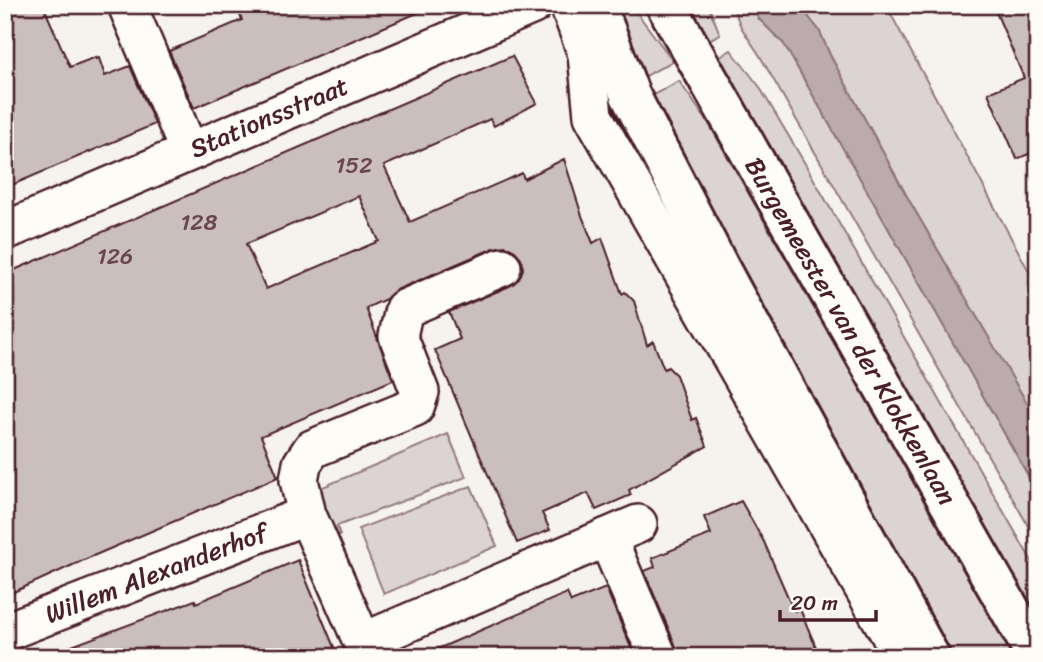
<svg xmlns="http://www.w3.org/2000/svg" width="1043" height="662" font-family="Sriracha,sans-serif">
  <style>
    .green { fill: #dcd4d2; stroke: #937a7e; stroke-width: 2 }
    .water { fill: #bbabac; stroke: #8e7378; stroke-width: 2 }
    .building { fill: #cbbfbe; stroke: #4a1f2b; stroke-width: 2; fill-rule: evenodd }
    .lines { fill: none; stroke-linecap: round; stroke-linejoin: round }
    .minor-casing { stroke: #4a1f2b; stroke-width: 42 }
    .major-casing { stroke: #4a1f2b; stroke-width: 44 }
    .minor { stroke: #fdfcf7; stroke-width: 37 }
    .major { stroke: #fdfcf7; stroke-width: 38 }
    .labels { text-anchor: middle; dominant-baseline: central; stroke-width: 5; stroke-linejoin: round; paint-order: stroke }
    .number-label { font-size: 23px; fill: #6a4750 }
    .street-label { font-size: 26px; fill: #4a1f2b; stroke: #fdfcf7 }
  </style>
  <rect width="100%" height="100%" fill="#f6f3ef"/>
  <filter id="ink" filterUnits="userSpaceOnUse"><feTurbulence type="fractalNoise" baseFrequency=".0143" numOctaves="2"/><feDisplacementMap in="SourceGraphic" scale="14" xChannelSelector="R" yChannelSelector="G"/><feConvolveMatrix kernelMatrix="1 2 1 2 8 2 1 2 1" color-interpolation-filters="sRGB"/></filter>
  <g filter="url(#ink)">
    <path class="green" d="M 623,5 L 631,5 L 673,61 L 635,82 L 615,10 Z
      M 686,5 L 708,5 L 720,34 L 696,47 Z
      M 732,5 L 756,5 L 758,18 L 784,44 L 1038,493 L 1038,543 L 760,56 L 741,27 Z
      M 799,5 L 886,5 L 1038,288 L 1038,422 L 910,202 L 830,55 L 819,30 Z
      M 731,50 L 759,86 L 804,162 L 1038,572 L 1038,648 L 706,65 Z
      M 679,81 L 709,124 L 1013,657 L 941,657 L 644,100 Z
      M 448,434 L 466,477 L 337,526 L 340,535 L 331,539 L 311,492 Z
      M 471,486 L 497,546 L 384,594 L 358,529 Z"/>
    <path class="water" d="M 756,5 L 799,5 L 819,30 L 830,55 L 910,202 L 1038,422 L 1038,493 L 784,44 L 758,18 Z"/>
    <path class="building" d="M 5,5 L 43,5 L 70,67 L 96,57 L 96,59 L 99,58 L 105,76 L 130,66 L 155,124 L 5,188 Z
      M 262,5 L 436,5 L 194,108 L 169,51 L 242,20 L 240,15 Z
      M 993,5 L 1038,5 L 1038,150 L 1017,159 L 988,93 L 1024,78 Z
      M 512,56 L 537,103 L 494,126 L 490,119 L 384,166 L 410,222 L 522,173 L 524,179 L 564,159 L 582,216 L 593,243 L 602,238 L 622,294 L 625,292 L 634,301 L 647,345 L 653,341 L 664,369 L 668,367 L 676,375 L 692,420 L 696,418 L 707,446 L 629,490 L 631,495 L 596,510 L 588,493 L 542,513 L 550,530 L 517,543 L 435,350 L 460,339 L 449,312 L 510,286 L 519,279 L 523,269 L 521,258 L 515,251 L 505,246 L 494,248 L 396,290 L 386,299 L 366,308 L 393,380 L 261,436 L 278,477 L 86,559 L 5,596 L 5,274 ZM 359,196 L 379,241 L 266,289 L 246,244 Z
      M 741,501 L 764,542 L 794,611 L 800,609 L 820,657 L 679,657 L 677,649 L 644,571 L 655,567 L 652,558 L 711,534 L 704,517 Z
      M 298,560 L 338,657 L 51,657 L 50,654 L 195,600 L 196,603 Z
      M 606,588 L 635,657 L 419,657 L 567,593 L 571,602 Z"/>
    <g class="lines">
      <defs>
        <path id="minor" d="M 127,5 L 189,151
          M 569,5 L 587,54 L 593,116 L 903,657
          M 5,231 L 533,5
          M 607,537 L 658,657
          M 5,632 L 307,515
          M 363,642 L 638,524
          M 369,657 L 307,515 L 299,480 L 302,464 L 312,449 L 415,407 L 420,392 L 398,336 L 404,309 L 502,267"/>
        <path id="major" d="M 596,5 L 630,95 L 720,269 L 930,657
          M 666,5 L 1037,657"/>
      </defs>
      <use href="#minor" class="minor-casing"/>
      <use href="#major" class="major-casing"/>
      <use href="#minor" class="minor"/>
      <use href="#major" class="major"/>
    </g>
  </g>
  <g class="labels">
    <g class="number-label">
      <text x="354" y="165">152</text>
      <text x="199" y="222">128</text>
      <text x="115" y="256">126</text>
    </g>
    <g class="street-label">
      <text transform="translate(269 117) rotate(-23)">Stationsstraat</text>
      <text transform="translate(851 331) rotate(60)">Burgemeester van der Klokkenlaan</text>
      <text transform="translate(156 573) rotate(-21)">Willem Alexanderhof</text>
    </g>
  </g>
  <rect width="1043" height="662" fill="none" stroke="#fdfcf7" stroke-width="28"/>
  <rect x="14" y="14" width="1015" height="634" fill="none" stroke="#4a1f2b" stroke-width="2.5" filter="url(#ink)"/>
  <path d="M780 610v10h96v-10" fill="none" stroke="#4a1f2b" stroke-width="3.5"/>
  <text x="791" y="610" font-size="21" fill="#4a1f2b" stroke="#fdfcf7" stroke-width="5" paint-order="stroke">20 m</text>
</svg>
